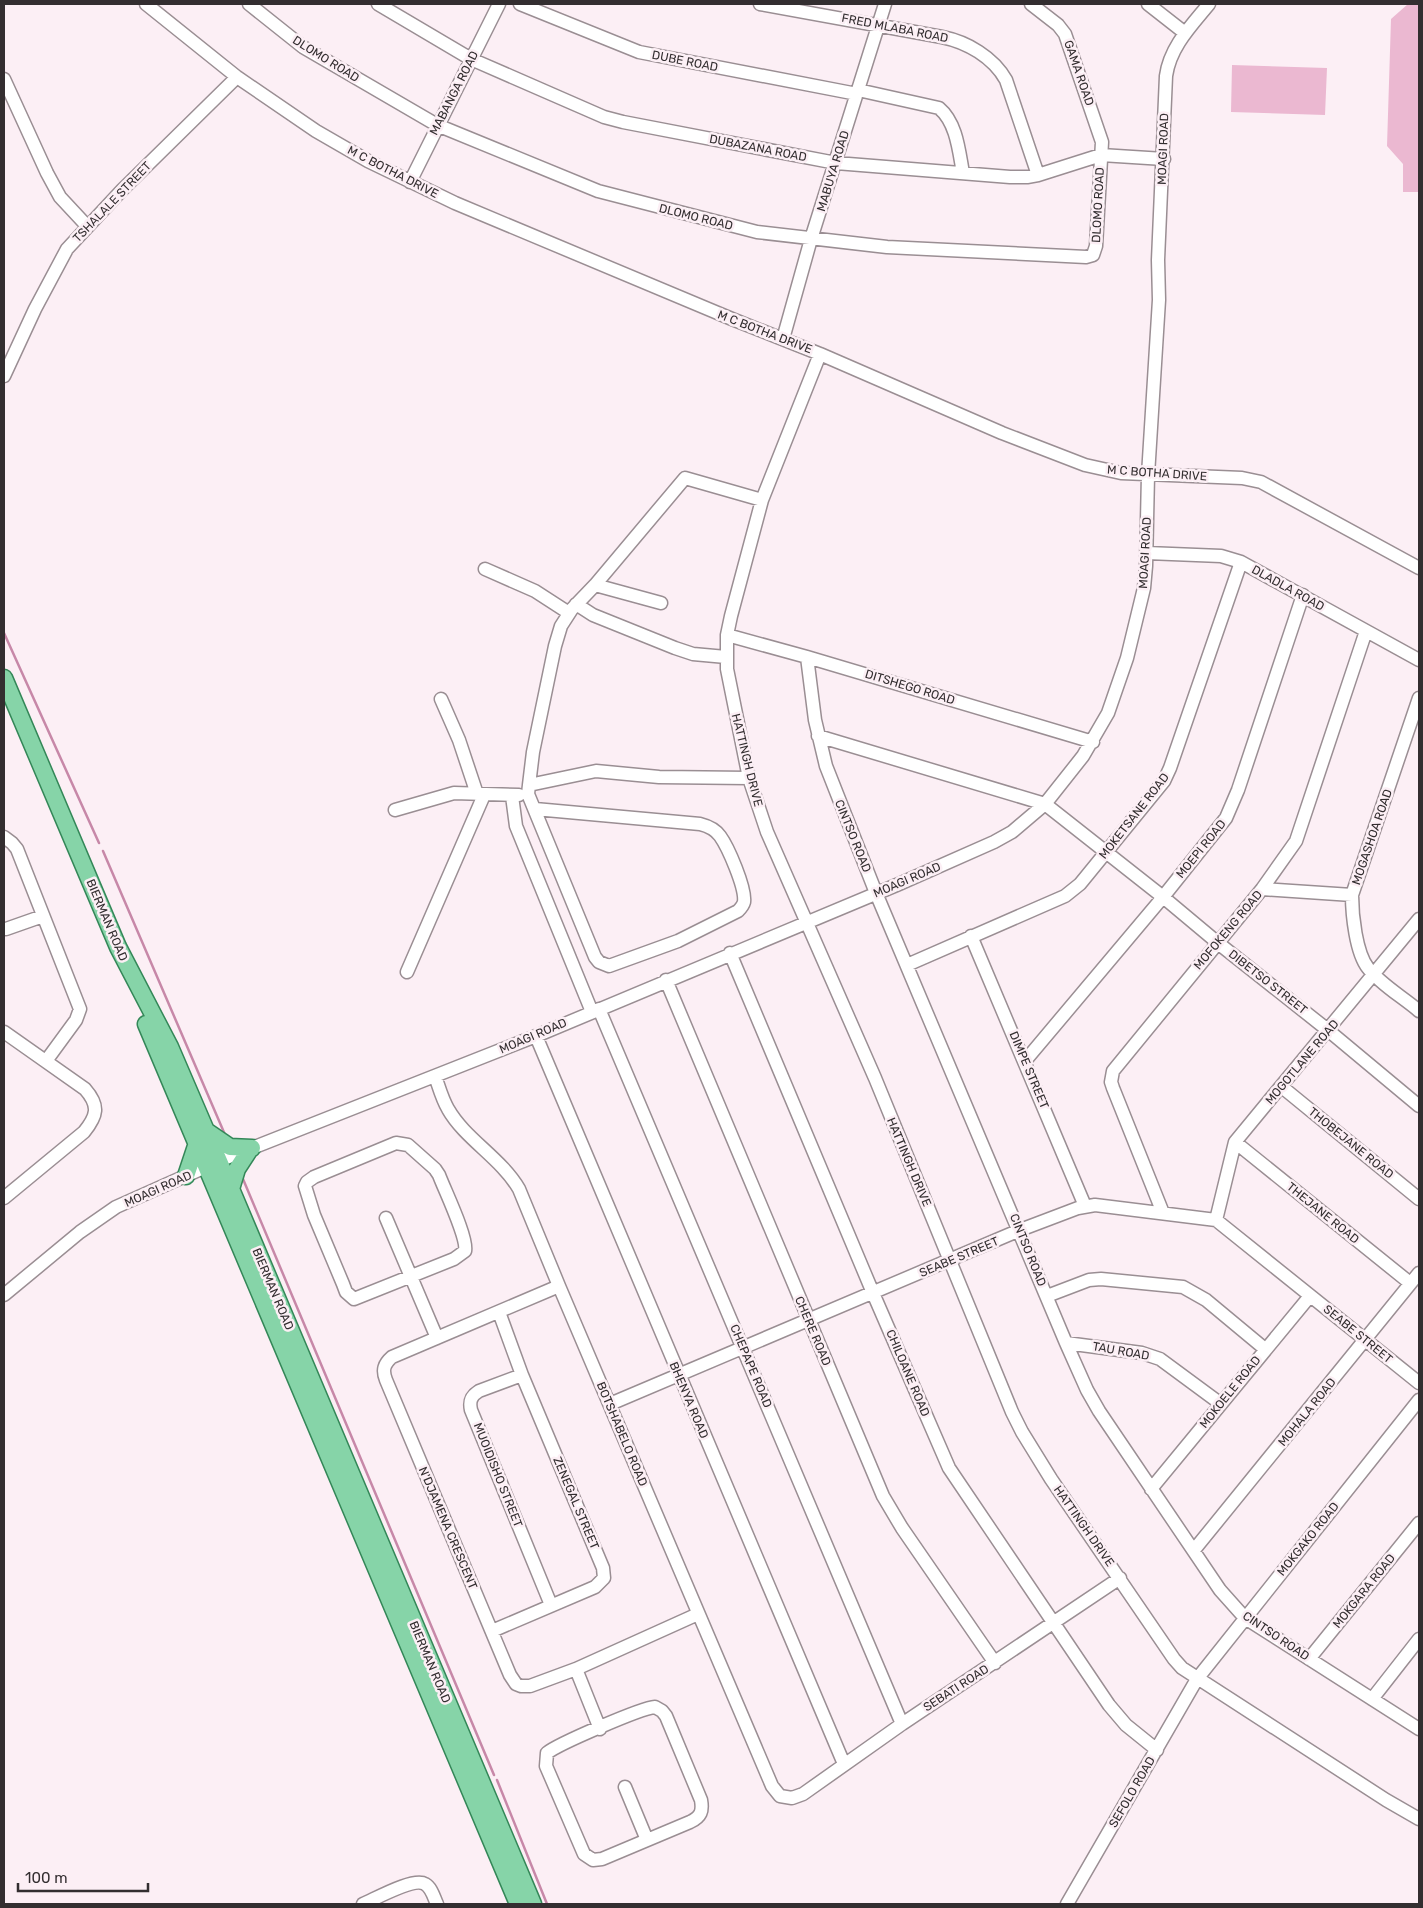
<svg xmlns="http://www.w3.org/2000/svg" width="1423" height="1908" font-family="Rubik,sans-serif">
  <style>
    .pitch { fill: #ebb8d1 }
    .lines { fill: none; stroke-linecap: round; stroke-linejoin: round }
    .stream { stroke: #c788a8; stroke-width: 2.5 }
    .minor-casing { stroke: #9a8e93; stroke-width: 15 }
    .major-casing { stroke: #348758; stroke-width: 19 }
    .minor { stroke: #fff; stroke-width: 12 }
    .major { stroke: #86d4a8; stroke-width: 16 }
    .labels { text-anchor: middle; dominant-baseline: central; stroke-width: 5; stroke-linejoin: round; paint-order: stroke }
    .street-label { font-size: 12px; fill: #332e30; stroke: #fceff5 }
  </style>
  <rect width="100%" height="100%" fill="#fceff5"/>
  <path class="pitch" d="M 1408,4 L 1419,4 L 1419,192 L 1403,192 L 1403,164 L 1387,146 L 1391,19 Z
    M 1232,65 L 1327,68 L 1325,115 L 1231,112 Z"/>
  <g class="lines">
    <path class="stream" d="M 4,633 L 99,843
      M 103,851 L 226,1137
      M 243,1179 L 494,1775
      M 497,1780 L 547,1904"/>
    <defs>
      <path id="minor" d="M 146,4 L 237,77 L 316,131 L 368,161 L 455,203 L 732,319 L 820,354 L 1002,433 L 1085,465 L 1121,473 L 1242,478 L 1261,482 L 1419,568
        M 249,4 L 303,47 L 437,125 L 598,191 L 757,232 L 887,247 L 1086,257 L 1093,255 L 1096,246 L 1102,142 L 1065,34 L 1058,25 L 1031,4
        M 378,4 L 471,59 L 604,117 L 623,122 L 836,163 L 1010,177 L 1027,177 L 1038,175 L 1101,155 L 1164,159
        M 520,4 L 639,52 L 857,94
        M 760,4 L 942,37 C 967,42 993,57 1006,80 L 1038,175
        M 1148,4 L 1185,33
        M 4,79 L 47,173 L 60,197 L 87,226
        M 858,90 L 939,108 C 957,123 959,152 963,173
        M 410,182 L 499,4
        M 783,339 L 811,239 L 885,4
        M 820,354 L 762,500 L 731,616 L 727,635 L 727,669 L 749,778 L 767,832 L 875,1078 L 1012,1412 L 1022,1432 L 1051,1479 L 1174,1659 L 1182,1668 L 1386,1800 L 1419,1819
        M 4,376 L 35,309 L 67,249 L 122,190 L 237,77
        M 1147,553 L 1221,556 L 1241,562 L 1419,660
        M 485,569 L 535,591 L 569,613
        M 595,585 L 661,603
        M 576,604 L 593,615 L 675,648 L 693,654 L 726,657
        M 727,635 L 807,657 L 1093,742
        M 807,657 L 815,720 L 826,766 L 876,893 L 1066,1343 L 1087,1390 L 1099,1411 L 1220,1590 L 1245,1618 L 1419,1729
        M 1419,698 L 1352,895 C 1352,915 1356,953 1368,968 C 1381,985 1403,997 1419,1011
        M 441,699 L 459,740 L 477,794
        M 818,736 L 1045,804 L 1163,897 L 1218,943 L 1329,1031 L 1419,1106
        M 529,785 L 533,752 L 555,646 L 561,626 L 572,609 L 595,585 L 685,478 L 762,500
        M 512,796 L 516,826 L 592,1012
        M 535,809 L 700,824 C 708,826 715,829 720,836 C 728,847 746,888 744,902 C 743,906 741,908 738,911 L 678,941 L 609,966 L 599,962 L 595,957 L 528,794 L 529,785 L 596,771 L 659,777 L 749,778
        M 395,810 L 454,793 L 519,795
        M 4,837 L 12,843 L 17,849 L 80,1009 L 76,1020 L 46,1061
        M 1262,889 L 1352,895
        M 6,929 L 43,916
        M 971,936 L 1085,1206
        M 730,953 L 873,1293 L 949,1468 L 1109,1705 L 1126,1725 L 1157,1750
        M 907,965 L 1065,896 L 1080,884 L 1164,781 L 1170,768 L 1241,562
        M 407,972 L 484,795
        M 666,980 L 883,1496 L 902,1528 L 995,1663
        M 599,1009 L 902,1724
        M 4,1032 L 85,1089 C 100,1106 97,1116 84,1132 L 4,1198
        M 536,1036 L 844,1764
        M 1025,1061 L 1163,897 L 1226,818 L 1238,790 L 1303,595
        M 435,1076 C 439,1087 442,1099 448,1109 C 465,1139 501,1158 519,1189 L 559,1286 L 772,1786 L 780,1796 L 792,1798 L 803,1794 L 902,1724 L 1120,1578
        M 1282,1087 L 1419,1199
        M 1235,1142 L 1410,1283
        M 396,1143 L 408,1145 L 435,1169 L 439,1175 C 445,1191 468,1238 465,1251 L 454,1259 L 354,1299 L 346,1292 L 343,1284 L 314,1215 L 305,1186 L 307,1182 L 314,1177 Z
        M 1163,1213 L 1113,1088 L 1111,1082 L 1113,1071 L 1262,889 L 1296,841 L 1366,631
        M 386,1218 L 437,1338
        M 1216,1220 L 1235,1142 L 1419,919
        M 559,1286 L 392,1357 C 384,1364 382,1370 386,1380 L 510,1675 L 516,1684 L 521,1686 L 530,1686 L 576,1669 L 698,1614
        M 4,1295 L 80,1232 L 116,1207 L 219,1161 L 536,1036 L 899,884 L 994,842 L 1012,832 L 1045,804 L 1083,756 L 1108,713 L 1127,658 L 1144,588 L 1146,566 L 1148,475 L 1159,300 L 1158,260 L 1166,76 C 1170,47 1191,26 1209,4
        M 1047,1296 L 1089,1280 L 1101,1279 L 1183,1287 L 1206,1300 L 1265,1349
        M 1066,1343 L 1142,1353 L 1160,1359 L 1221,1404
        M 522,1375 L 479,1391 C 471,1396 469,1401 471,1410 L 551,1605
        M 610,1404 L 1020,1230 L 1078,1208 L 1095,1205 L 1216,1220 L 1419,1383
        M 1151,1489 L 1310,1296
        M 1194,1550 L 1419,1273
        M 492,1631 L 595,1587 L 604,1578 L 603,1568 L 522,1375 L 499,1312
        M 1309,1659 L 1419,1523
        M 576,1669 L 600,1729
        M 1372,1699 L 1419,1639
        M 655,1707 L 662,1711 L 666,1716 L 701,1800 C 703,1811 701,1817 690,1822 L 602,1859 L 593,1860 L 584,1854 L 546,1766 L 547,1753 C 558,1744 641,1708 655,1707 Z
        M 625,1787 L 647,1840
        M 363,1904 C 375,1899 414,1877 425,1884 C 432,1888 434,1898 437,1904
        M 1067,1904 L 1197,1679 L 1419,1400"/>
      <path id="major" d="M 4,678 L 118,947 L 170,1047 L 231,1189 L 533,1904
        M 146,1024 L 518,1904
        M 208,1132 L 230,1147 L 252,1148
        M 186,1176 L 197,1143
        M 231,1189 L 237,1169 L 250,1149"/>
    </defs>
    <use href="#minor" class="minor-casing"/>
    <use href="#major" class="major-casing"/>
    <use href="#minor" class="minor"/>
    <use href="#major" class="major"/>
  </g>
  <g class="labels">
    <g class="street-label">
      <text transform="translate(895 28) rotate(11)">FRED MLABA ROAD</text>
      <text transform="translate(326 59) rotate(32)">DLOMO ROAD</text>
      <text transform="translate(685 61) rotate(11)">DUBE ROAD</text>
      <text transform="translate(1079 73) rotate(71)">GAMA ROAD</text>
      <text transform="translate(454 93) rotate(-63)">MABANGA ROAD</text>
      <text transform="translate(758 148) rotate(11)">DUBAZANA ROAD</text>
      <text transform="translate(1163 149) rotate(-88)">MOAGI ROAD</text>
      <text transform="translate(833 171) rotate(-73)">MABUYA ROAD</text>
      <text transform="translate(393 172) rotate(27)">M C BOTHA DRIVE</text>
      <text transform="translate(112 202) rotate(-46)">TSHALALE STREET</text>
      <text transform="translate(1098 205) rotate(-87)">DLOMO ROAD</text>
      <text transform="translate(696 217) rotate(14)">DLOMO ROAD</text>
      <text transform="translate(765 332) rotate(21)">M C BOTHA DRIVE</text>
      <text transform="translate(1157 473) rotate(4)">M C BOTHA DRIVE</text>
      <text transform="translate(1145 553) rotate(-87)">MOAGI ROAD</text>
      <text transform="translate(1288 588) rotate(29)">DLADLA ROAD</text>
      <text transform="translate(910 687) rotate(17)">DITSHEGO ROAD</text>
      <text transform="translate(747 760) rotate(76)">HATTINGH DRIVE</text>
      <text transform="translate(1134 816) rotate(-52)">MOKETSANE ROAD</text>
      <text transform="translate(853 836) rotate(68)">CINTSO ROAD</text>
      <text transform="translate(1372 837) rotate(-71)">MOGASHOA ROAD</text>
      <text transform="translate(1201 849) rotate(-51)">MOEPI ROAD</text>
      <text transform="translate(907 880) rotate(-23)">MOAGI ROAD</text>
      <text transform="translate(107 920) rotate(67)">BIERMAN ROAD</text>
      <text transform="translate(1228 930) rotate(-50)">MOFOKENG ROAD</text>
      <text transform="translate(1268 982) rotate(38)">DIBETSO STREET</text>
      <text transform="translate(533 1036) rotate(-23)">MOAGI ROAD</text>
      <text transform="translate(1302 1062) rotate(-50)">MOGOTLANE ROAD</text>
      <text transform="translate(1029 1070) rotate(67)">DIMPE STREET</text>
      <text transform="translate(1351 1143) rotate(39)">THOBEJANE ROAD</text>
      <text transform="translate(909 1162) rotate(67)">HATTINGH DRIVE</text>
      <text transform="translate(158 1189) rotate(-24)">MOAGI ROAD</text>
      <text transform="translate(1323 1213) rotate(39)">THEJANE ROAD</text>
      <text transform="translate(1028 1250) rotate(68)">CINTSO ROAD</text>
      <text transform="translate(959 1257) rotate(-23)">SEABE STREET</text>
      <text transform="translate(273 1289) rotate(67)">BIERMAN ROAD</text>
      <text transform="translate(813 1331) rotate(67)">CHERE ROAD</text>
      <text transform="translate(1358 1334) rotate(39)">SEABE STREET</text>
      <text transform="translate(1121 1351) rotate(10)">TAU ROAD</text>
      <text transform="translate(751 1366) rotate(67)">CHEPAPE ROAD</text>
      <text transform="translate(908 1373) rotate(67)">CHILOANE ROAD</text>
      <text transform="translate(1230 1392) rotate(-51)">MOKOELE ROAD</text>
      <text transform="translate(689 1400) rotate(67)">BHENYA ROAD</text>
      <text transform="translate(1307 1412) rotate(-51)">MOHALA ROAD</text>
      <text transform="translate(622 1434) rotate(67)">BOTSHABELO ROAD</text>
      <text transform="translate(498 1475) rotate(68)">MUOIDISHO STREET</text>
      <text transform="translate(576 1503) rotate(67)">ZENEGAL STREET</text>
      <text transform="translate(1084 1526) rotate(55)">HATTINGH DRIVE</text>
      <text transform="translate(448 1528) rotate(67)">N'DJAMENA CRESCENT</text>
      <text transform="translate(1308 1539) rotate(-51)">MOKGAKO ROAD</text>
      <text transform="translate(1364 1591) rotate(-51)">MOKGARA ROAD</text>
      <text transform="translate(1276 1636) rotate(34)">CINTSO ROAD</text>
      <text transform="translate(430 1662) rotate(67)">BIERMAN ROAD</text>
      <text transform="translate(956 1688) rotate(-33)">SEBATI ROAD</text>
      <text transform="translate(1132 1792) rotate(-60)">SEFOLO ROAD</text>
    </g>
  </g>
  <rect width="1423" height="1908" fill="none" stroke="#332e30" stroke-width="10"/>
  <path d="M18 1883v8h130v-8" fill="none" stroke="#332e30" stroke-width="2.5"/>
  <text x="25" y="1883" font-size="15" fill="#332e30" stroke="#fceff5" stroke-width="4" paint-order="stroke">100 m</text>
</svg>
